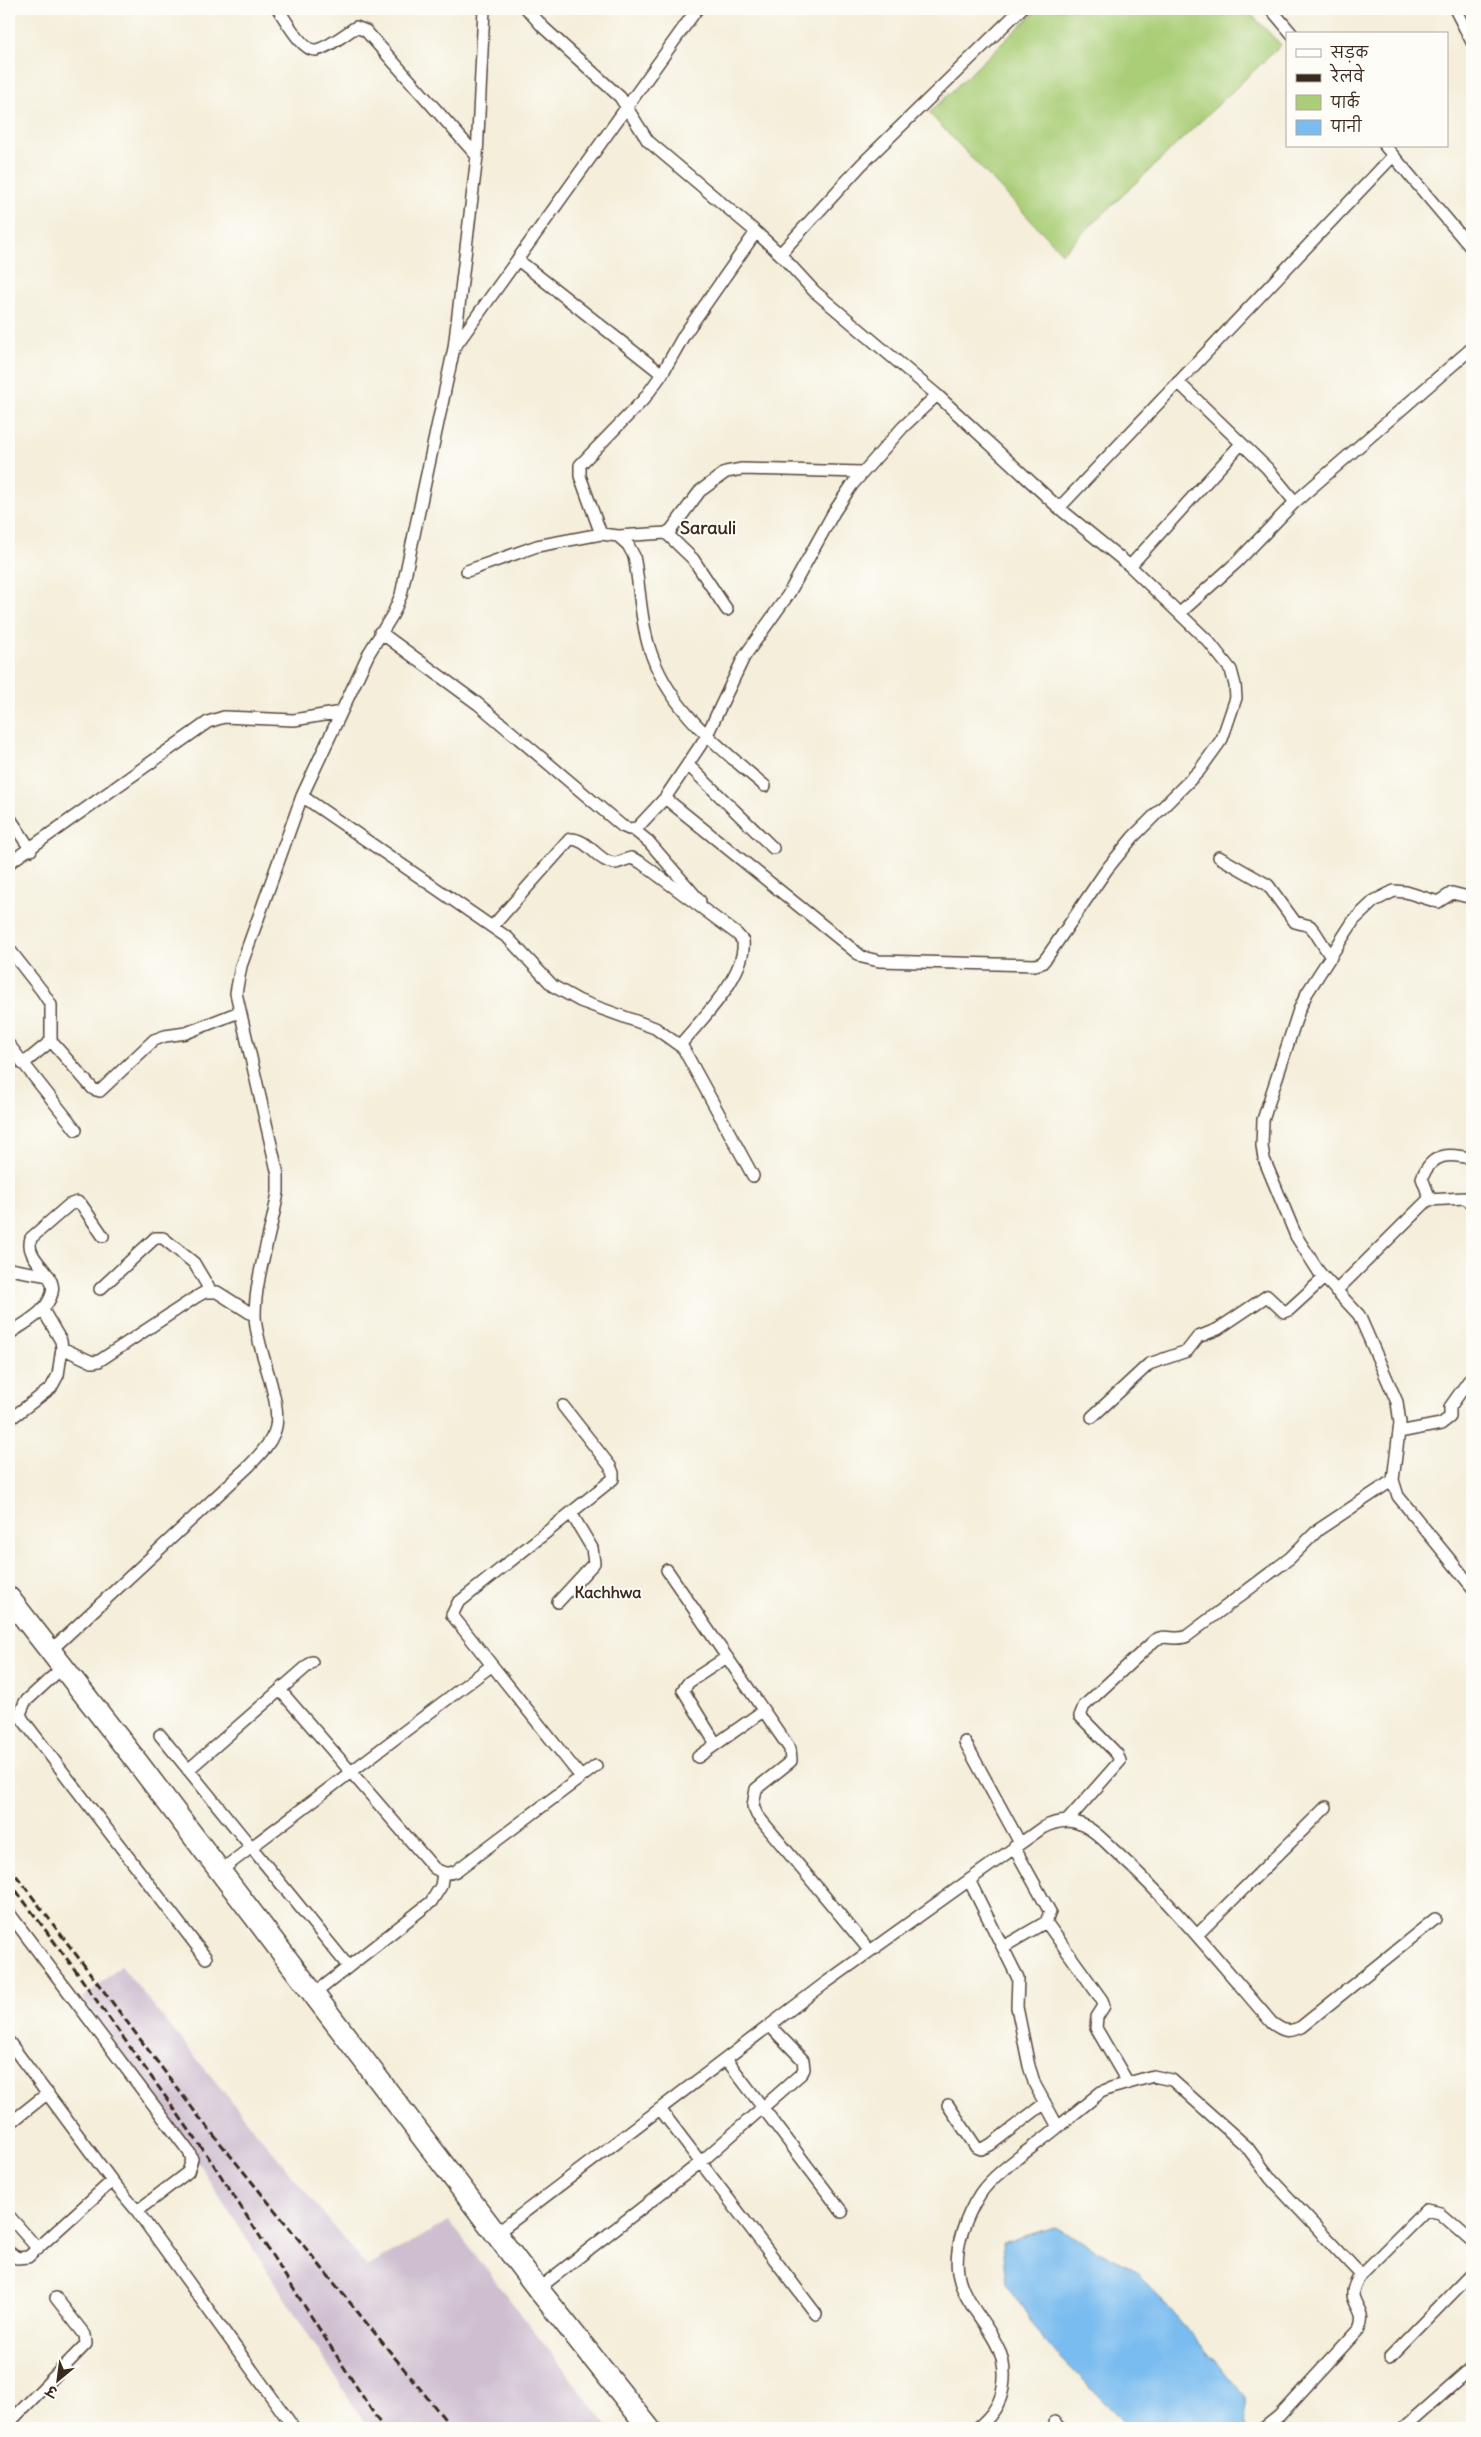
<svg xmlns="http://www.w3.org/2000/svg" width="1481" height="2437" font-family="Delius,'Playpen Sans Deva',sans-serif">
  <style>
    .industrial { fill: #cebed0 }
    .green { fill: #aace77; stroke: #727c4a }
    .water { fill: #79bcef; stroke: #5a7386 }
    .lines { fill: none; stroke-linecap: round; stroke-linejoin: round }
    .street-casing { stroke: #57473a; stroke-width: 14 }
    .highway-casing { stroke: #57473a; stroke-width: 24 }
    .street { stroke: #fff; stroke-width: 11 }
    .highway { stroke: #fff; stroke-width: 21 }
    .rail { stroke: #3b2a1e; stroke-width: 3; stroke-dasharray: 8 4; stroke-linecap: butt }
    .labels { text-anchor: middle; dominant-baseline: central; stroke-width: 4; stroke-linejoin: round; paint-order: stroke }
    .neighbourhood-label { font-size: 16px; font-weight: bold; fill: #3b2a1e; stroke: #fdfcf7 }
    .quarter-label { font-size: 18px; font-weight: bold; fill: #3b2a1e; stroke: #fdfcf7 }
  </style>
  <rect width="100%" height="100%" fill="#fdfcf7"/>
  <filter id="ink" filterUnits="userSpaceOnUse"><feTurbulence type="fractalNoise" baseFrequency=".02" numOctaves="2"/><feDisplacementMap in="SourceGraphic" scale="10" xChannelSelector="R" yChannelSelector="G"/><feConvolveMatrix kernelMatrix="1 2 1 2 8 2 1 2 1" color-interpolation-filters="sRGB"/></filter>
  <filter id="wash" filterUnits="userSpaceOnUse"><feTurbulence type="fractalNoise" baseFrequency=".0096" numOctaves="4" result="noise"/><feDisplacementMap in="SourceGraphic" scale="20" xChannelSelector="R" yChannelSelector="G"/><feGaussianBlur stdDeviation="1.12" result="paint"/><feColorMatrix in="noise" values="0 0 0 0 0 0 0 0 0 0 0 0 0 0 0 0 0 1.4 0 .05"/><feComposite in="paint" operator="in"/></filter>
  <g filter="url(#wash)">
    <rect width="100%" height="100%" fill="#f4eeda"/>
    <path class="industrial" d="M 121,1966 L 367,2267 L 449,2221 L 609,2428 L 368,2428 L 195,2158 L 83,1998 Z"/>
    <path class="green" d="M 1038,9 L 1246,9 L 1281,45 L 1062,253 L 929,113 Z"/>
    <path class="water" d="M 1054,2227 L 1137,2271 L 1245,2396 L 1246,2428 L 1130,2428 L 1046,2343 L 1006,2283 L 1002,2243 Z"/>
  </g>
  <g filter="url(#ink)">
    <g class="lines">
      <defs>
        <path id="street" d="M 278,9 C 285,19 303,52 316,50 C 326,49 347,33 356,27 L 366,31 L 477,156
          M 527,9 L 544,28 L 620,97 L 648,141 L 756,232 L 780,254 L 814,291 L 937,395 L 1059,508 L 1130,566 L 1209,642 L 1231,670 L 1235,685 L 1236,698 L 1222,739 L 1199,771 L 1133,837 L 1107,869 L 1047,957 L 1042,963 L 1035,965 L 879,961 L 862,957 L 665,798
          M 1271,9 L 1292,34
          M 1455,9 L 1472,42
          M 1385,146 L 1472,249
          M 780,254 L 862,164 L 1021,9
          M 518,260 L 662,374
          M 454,348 L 697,9
          M 1178,382 L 1267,468 L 1295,502
          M 1059,508 L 1393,156
          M 666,533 L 693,559 L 727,610
          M 601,534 L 580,476 L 580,465 L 644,399 L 662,374 L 684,335 L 756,232
          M 618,536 L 666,533 L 671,530 L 700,491 L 726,472 L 742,469 L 862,472
          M 1130,566 L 1241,444
          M 467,571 L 537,546 L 601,534 L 618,536 L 628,545 L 634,556 C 640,586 640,618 649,647 C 668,709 718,746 765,786
          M 1180,613 L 1237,562 L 1295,502 L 1472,348
          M 380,632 L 478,704 L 622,826 L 629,829 L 637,828 L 665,798 L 706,737 L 744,657 L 788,595 L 834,512 L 852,485 L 903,427 L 937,395
          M 688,765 L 773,848
          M 302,796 L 508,938 L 553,986 L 580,1001 L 655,1028 L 683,1048 L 753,1176
          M 9,817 L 31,850
          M 633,829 L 649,842 L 700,901
          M 1219,857 L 1268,885 L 1295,922 L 1310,926 L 1315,932 L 1331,957
          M 9,863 L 208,722 L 224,717 L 294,720 L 341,712
          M 1472,898 L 1452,893 L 1438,902 L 1406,892 L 1394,891 L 1374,901 L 1354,920 L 1307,993 L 1299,1010 L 1263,1120 L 1262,1146 L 1264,1159 L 1296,1236 L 1319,1272 L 1359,1315 L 1397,1402 L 1400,1423 L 1393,1480 L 1398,1496 L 1472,1587
          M 492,927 L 570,839 C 588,838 599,864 616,863 C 621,862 626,859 631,858 L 640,862 L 737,934 L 743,941 C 747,975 700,1021 680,1045
          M 9,949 L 42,991 L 51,1005 L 51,1041 L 23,1064
          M 51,1041 L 93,1089 L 100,1091 L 154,1040 L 165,1036 L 186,1033 L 239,1012
          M 9,1045 L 76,1130
          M 1430,1199 L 1422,1178 C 1432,1152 1450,1153 1472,1159
          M 9,1269 L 49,1276
          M 100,1289 L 155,1238 L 163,1238 L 194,1263 L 210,1290
          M 1336,1291 L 1428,1200 L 1465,1198 L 1472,1203
          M 9,1334 C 20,1326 34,1319 43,1309 C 73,1275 22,1265 31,1238 L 69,1205 L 77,1202 L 81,1204 L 103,1236
          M 62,1348 L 92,1362 L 99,1361 L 196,1297 L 205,1292 L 217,1292 L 255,1316
          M 563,1406 L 610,1466 L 613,1473 L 613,1479 L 458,1603 L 452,1615 L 581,1777
          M 1092,1417 L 1149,1364 L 1187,1351 L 1198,1337 L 1218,1329 L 1267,1296 L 1284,1312 L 1289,1310 L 1324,1278
          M 9,1420 L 51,1388 L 58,1375 L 62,1348 L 61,1341 L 43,1310
          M 1399,1432 L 1441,1424 L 1450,1417 L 1450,1407 L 1472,1376
          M 667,1570 L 790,1749 L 791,1761 L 756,1789 L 753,1806 L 757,1815 L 870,1951
          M 558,1602 L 594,1563 L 592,1548 L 571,1513
          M 50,1651 L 249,1466 C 258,1456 269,1446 274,1433 C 286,1406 255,1348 255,1315 C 255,1277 272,1230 278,1192 L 278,1175 L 236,993 L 241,966 L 302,796 L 369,653 L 393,614 L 401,595 L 454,348 L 477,156 L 484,9
          M 63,1667 L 25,1702 L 20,1714 L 23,1720 L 206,1958
          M 280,1690 L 434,1868 C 443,1873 447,1875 456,1871 L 596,1766
          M 160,1735 L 348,1966
          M 965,1742 L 1020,1843
          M 716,1744 L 683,1690 L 689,1682 L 727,1657
          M 698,1757 L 763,1711
          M 188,1770 L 312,1662
          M 1067,1821 L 1120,1761 L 1117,1754 L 1080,1716 L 1084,1706 L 1155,1640 C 1165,1633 1176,1642 1187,1636 L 1290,1558 L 1318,1530 L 1393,1480
          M 220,1871 L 491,1666
          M 969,1880 L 1018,1978 L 1017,2007 L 1029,2066 L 1035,2085 L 1058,2127 C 1037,2145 994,2172 980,2194 C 966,2216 954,2247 958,2273 C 965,2315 1012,2337 1003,2388 C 1000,2405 990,2418 977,2428
          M 9,1913 L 189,2152 L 192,2159 L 188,2172 L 137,2211
          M 1046,1922 L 1102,2000 L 1104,2006 L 1097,2017 L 1096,2028 L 1128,2083
          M 1197,1935 L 1326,1807
          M 1003,1947 L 1046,1922 L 1050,1912 L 1014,1847
          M 314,1994 L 431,1902 L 441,1886 L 443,1873
          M 9,2042 L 112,2181 L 137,2211 L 294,2428
          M 726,2059 L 842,2212
          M 948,2105 L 976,2147 L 981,2149 L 990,2145 L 1045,2103
          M 660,2109 L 816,2314
          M 9,2124 L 48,2093
          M 1058,2127 L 1101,2092 L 1111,2088 L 1153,2076 L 1172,2080 L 1247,2147 L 1271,2179 L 1361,2275 C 1339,2303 1370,2305 1359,2329 L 1279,2416 L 1264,2428
          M 9,2216 L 38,2249
          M 497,2233 L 824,1984 L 1042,1828 C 1054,1822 1065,1819 1078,1823 C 1093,1828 1106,1843 1117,1853 C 1174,1905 1222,1965 1272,2023 C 1283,2031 1288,2033 1301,2027 L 1435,1919
          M 9,2252 L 17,2258 L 28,2257 L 112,2181
          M 1361,2275 L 1426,2210 L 1440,2213 L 1472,2241
          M 538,2289 L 701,2162 L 802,2073 L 804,2069 L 803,2060 L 770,2026
          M 1390,2357 L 1472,2273
          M 1055,2422 L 1061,2428
          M 9,2423 L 86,2344 L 85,2335 L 56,2298
          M 1404,2428 L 1472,2368"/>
        <path id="highway" d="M 9,1598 L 134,1758 L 538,2289 L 649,2428"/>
      </defs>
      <use href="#street" class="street-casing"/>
      <use href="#highway" class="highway-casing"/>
      <use href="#street" class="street"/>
      <use href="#highway" class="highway"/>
      <path class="rail" d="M 9,1866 L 199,2117 L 452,2428
        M 9,1881 L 70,1963 L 212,2162 L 383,2428"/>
    </g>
  </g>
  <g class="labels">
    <g class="neighbourhood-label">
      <text x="608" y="1592">Kachhwa</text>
    </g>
    <g class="quarter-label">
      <text x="708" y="527">Sarauli</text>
    </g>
  </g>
  <rect width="1481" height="2437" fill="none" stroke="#fdfcf7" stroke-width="30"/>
  <rect x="1286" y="32" width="162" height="115" fill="#fdfcf7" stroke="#afa8a0"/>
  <rect x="1296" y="49" width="25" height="8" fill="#ffffff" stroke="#afa8a0"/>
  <text x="1331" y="58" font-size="15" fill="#3b2a1e">सड़क</text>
  <rect x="1296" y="74" width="25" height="8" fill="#3b2a1e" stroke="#afa8a0"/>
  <text x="1331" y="82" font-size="15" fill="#3b2a1e">रेलवे</text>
  <rect x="1296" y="95" width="25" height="15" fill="#aace77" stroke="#afa8a0"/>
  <text x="1331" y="108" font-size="15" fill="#3b2a1e">पार्क</text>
  <rect x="1296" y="120" width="25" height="15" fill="#79bcef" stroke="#afa8a0"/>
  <text x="1331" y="132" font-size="15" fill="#3b2a1e">पानी</text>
  <g transform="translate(58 2380) rotate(209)" stroke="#fdfcf7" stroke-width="4" paint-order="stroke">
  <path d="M0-4L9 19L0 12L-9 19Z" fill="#3b2a1e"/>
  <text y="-8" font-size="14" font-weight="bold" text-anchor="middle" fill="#3b2a1e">उ</text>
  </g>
</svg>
